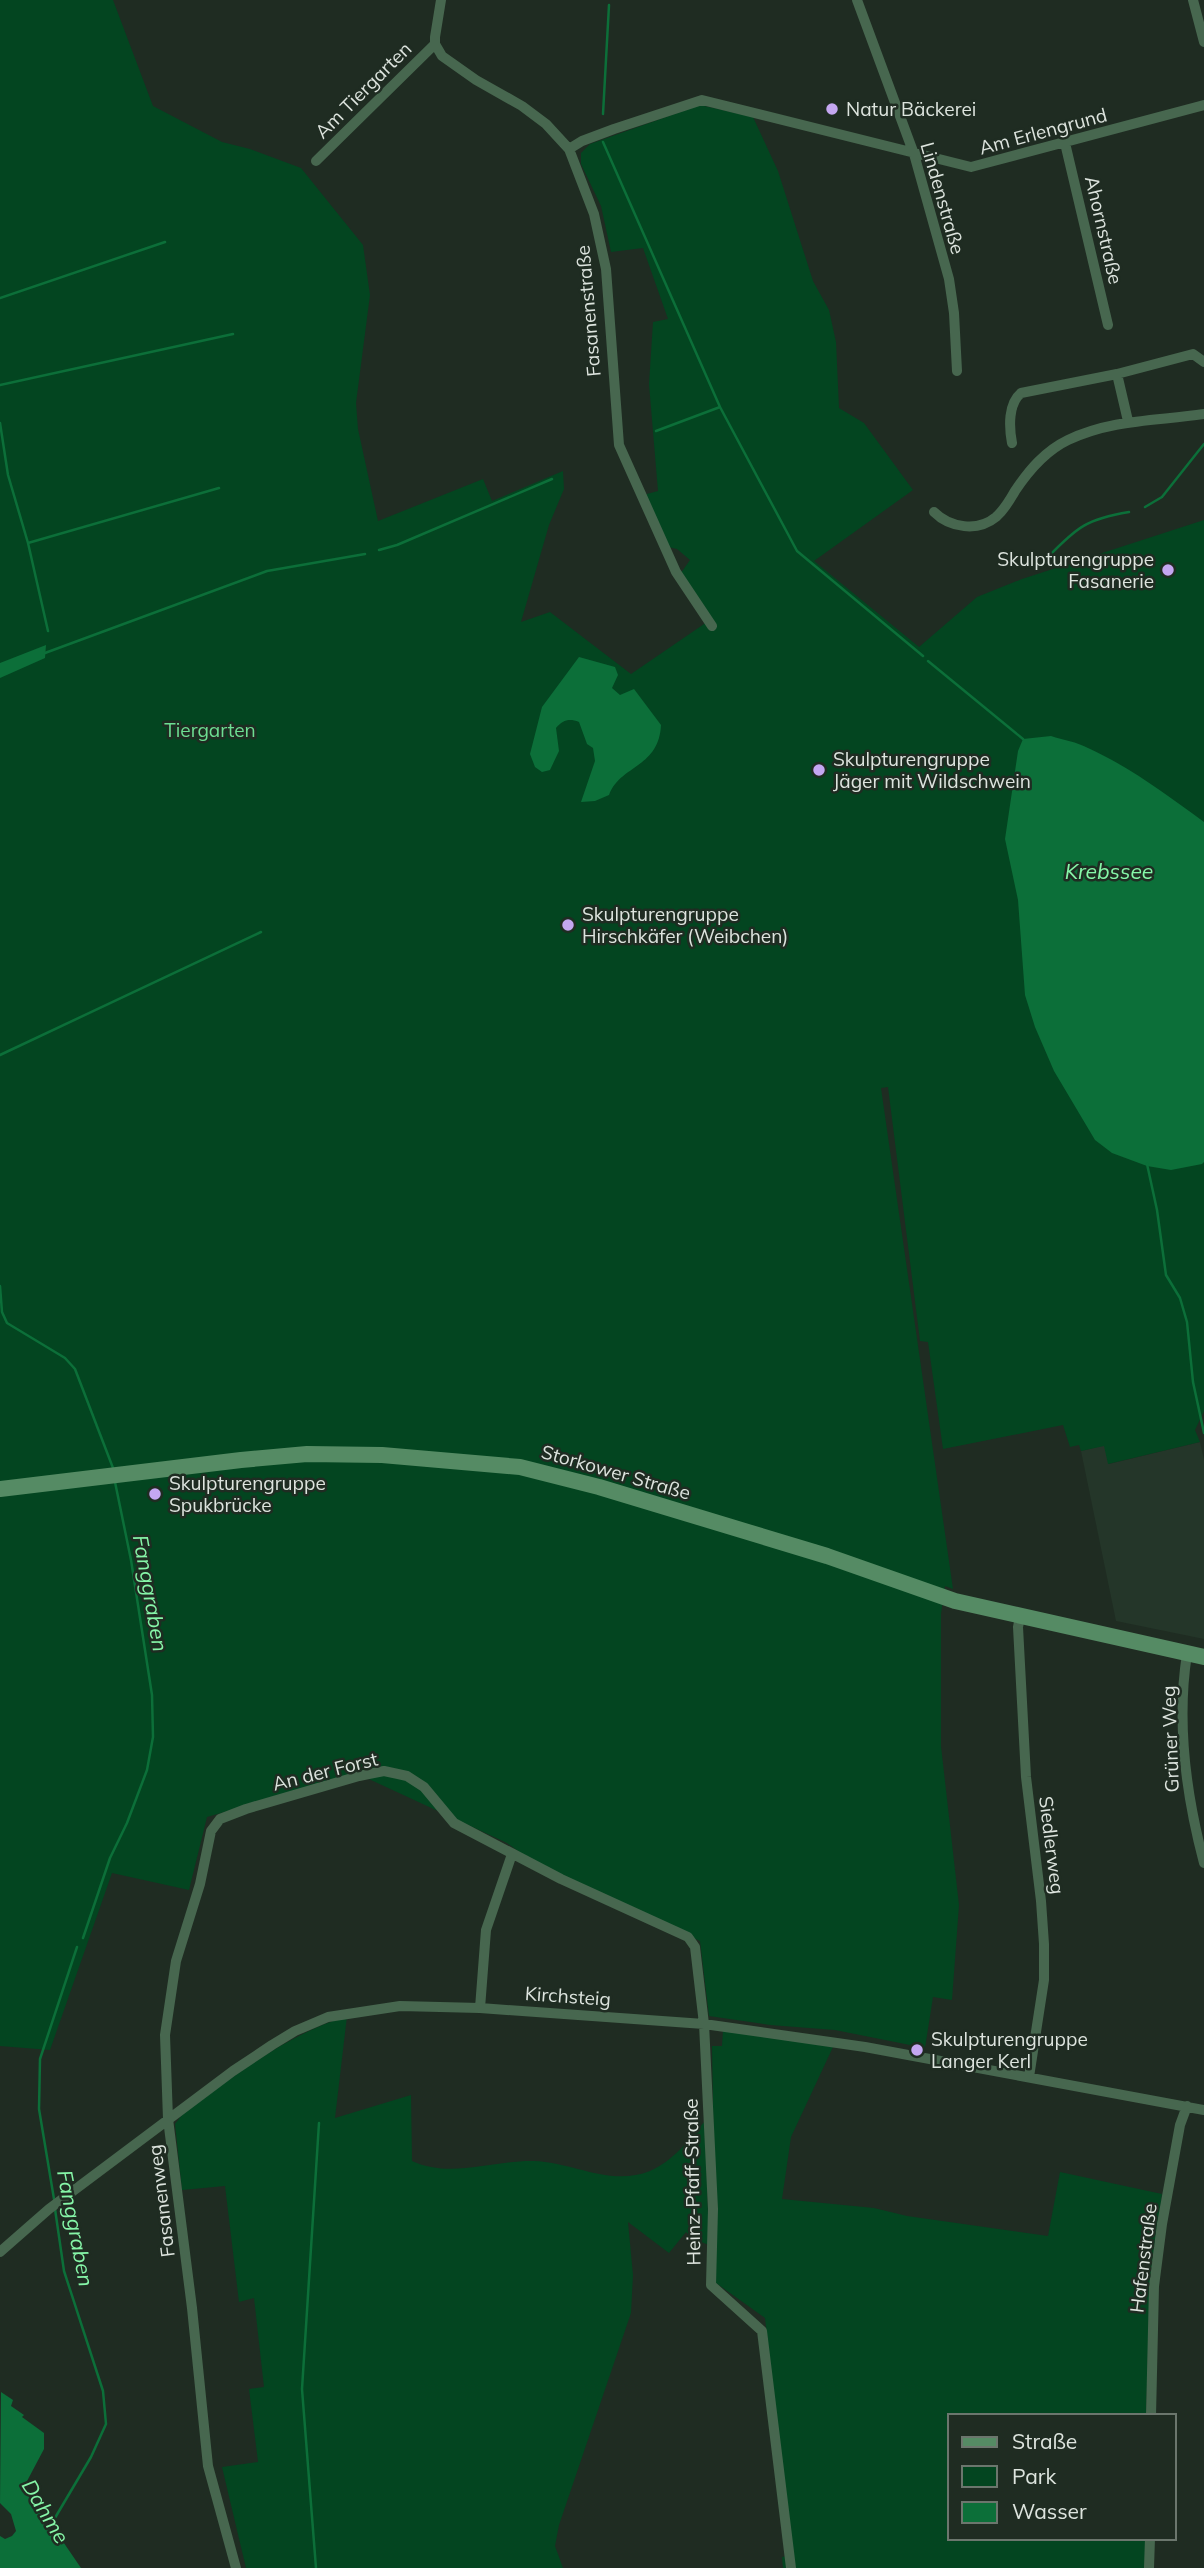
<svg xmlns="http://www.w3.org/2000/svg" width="1204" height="2568" font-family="Mulish,sans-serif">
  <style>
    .built { fill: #243629 }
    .green { fill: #034520 }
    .water { fill: #0c6f39 }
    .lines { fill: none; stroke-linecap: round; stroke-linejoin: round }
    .stream { stroke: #0c6f39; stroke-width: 2.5 }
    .minor { stroke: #47674f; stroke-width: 10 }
    .secondary { stroke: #558b64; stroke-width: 16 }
    .poi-dot { fill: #c4a7f1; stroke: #1f2c22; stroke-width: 2.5 }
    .labels { text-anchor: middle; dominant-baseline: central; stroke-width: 5; stroke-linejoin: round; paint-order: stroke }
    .street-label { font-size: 19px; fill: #dde4de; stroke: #1f2c22 }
    .poi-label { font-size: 19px; fill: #dde4de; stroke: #1f2c22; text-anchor: start }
    .park-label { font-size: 19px; fill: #6dde92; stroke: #1f2c22 }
    .water-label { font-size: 21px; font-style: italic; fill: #86f6a8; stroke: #1f2c22 }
  </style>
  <rect width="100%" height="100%" fill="#1f2c22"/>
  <path class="built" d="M 1200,1442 L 1204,1460 L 1204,1639 L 1116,1621 L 1081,1451 L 1105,1445 L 1109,1464 Z"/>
  <path class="green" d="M 0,0 L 113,0 L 153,106 L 222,142 L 250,149 L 301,168 L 363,245 L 370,295 L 356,403 L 358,429 L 378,521 L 483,479 L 492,501 L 563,471 L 564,489 L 549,525 L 521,622 L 550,612 L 631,674 L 707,622 L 678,577 L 690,560 L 677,549 L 668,547 L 643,495 L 658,491 L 649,384 L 653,322 L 668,319 L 643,248 L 611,252 L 601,206 L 581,164 L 581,153 L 590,144 L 700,105 L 753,117 L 778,171 L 813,281 L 829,310 L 836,342 L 839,408 L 864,423 L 913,490 L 814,561 L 919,647 L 977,597 L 1022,579 L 1204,520 L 1204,1411 L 1195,1430 L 1200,1442 L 1108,1464 L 1104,1446 L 1081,1451 L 1079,1445 L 1070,1447 L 1063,1425 L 943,1449 L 928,1342 L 920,1341 L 888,1087 L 881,1088 L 953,1589 L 945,1586 L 941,1614 L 941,1746 L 959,1905 L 952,2000 L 933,1997 L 925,2048 L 835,2030 L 770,2025 L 709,2016 L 700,1941 L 536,1864 L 507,1843 L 358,1774 L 207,1817 L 189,1890 L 112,1873 L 50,2050 L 0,2046 Z
    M 347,2016 L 335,2118 L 411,2095 L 412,2161 C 451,2179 493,2160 534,2161 C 573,2162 610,2187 650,2171 C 673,2161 689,2140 705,2121 L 709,2245 L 693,2239 L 686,2232 L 669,2253 L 628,2222 L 633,2275 L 631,2313 L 559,2525 L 555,2546 L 563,2568 L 246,2568 L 222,2467 L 258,2462 L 249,2389 L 264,2387 L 254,2298 L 239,2302 L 225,2186 L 182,2190 L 175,2124 L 182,2115 C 235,2075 284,2036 347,2016 Z
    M 723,2030 L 833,2047 L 791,2137 L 782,2199 L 874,2208 L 907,2216 L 1048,2236 L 1060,2172 L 1162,2194 L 1150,2285 L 1146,2416 L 950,2416 L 950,2538 L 1145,2538 L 1145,2568 L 783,2568 L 782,2557 L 793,2555 L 765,2318 L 716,2283 L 712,2046 L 722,2046 Z"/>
  <path class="water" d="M 46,645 L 45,658 L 0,678 L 0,663 Z
    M 579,657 L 615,667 L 618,675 L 612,688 L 620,695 L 634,689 L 661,725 C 659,768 620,765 609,795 L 595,801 L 581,802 L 595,761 L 593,748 L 587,744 L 579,722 C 569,718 563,720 556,728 L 559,751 L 550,770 L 542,772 L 535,767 L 530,754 L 542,707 Z
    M 1051,736 C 1063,740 1077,742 1088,748 C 1130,767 1167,795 1204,822 L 1204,1162 L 1202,1164 L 1171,1170 L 1147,1166 L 1112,1153 L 1095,1140 L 1054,1071 L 1035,1027 L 1025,995 L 1018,900 L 1005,839 L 1018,751 L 1023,739 Z
    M 1,2392 L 13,2400 L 11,2406 L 24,2415 L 22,2417 L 44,2433 L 44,2449 L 26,2483 L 33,2505 L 53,2527 L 81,2568 L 0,2568 L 0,2536 L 5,2539 L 12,2536 L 16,2531 L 11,2514 L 0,2503 Z"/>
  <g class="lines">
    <path class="stream" d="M 603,114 L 609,5
      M 603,142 L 720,407 L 797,551 L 923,656
      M 0,298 L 165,242
      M 0,385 L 233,334
      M 0,423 L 8,475 L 28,543 L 48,631
      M 656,431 L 720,407
      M 1145,507 L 1162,497 L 1204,444
      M 28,543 L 219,488
      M 379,550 L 397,545 L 552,479
      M 1048,557 C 1077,527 1087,519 1129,512
      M 45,653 L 267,571 L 365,554
      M 928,661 L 1023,739
      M 0,1055 L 261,932
      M 1147,1164 L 1157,1210 L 1166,1275 L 1180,1298 L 1187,1322 L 1193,1382 L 1204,1433
      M 0,1286 L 2,1312 L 7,1323 L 65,1358 L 75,1369 L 113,1468
      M 83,1938 L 110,1858 L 127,1823 L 147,1770 L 153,1737 L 152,1695 L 131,1560 L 115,1482
      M 54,2199 L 39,2109 L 40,2059 L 77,1947
      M 49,2528 L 91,2457 L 106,2424 L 103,2391 L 64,2271 L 55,2209
      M 316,2568 L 302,2389 L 319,2123"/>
    <path class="minor" d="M 441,0 L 435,37 L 435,44 L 442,56 L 476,80 L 522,106 L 546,124 L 569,149 L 594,214 L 606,269 L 619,445 L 676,572 L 712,626
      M 857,0 L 914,154 L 949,279 L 954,313 L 957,371
      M 1193,0 L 1204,42
      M 1065,143 L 1108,325
      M 569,149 L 582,141 L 614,129 L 702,100 L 971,167 L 1204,105
      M 316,161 L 435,44
      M 1117,374 L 1128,421
      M 1012,443 C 1009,427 1008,404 1021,393 L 1117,374 L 1193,354 L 1204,362
      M 934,512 C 950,528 978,532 996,517 C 1004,510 1010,500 1015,491 C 1029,470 1045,451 1068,440 C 1112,419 1157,421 1204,414
      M 1020,1617 L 1018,1627 L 1026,1777 L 1041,1901 L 1044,1944 L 1044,1980 L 1029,2077
      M 1187,1654 C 1176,1724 1186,1795 1204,1863
      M 480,2008 L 486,1930 L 512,1854
      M 0,2252 L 49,2209 L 233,2071 L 272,2045 L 295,2031 L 328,2017 L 400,2006 L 480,2008 L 704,2024 L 865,2047 L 1204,2110
      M 1151,2416 L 1154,2286 L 1162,2224 L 1180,2125 L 1187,2106
      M 236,2568 L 208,2466 L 192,2308 L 168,2119 L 165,2035 L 176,1961 L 200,1884 L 211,1831 L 220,1819 L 246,1809 L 359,1776 L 384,1771 L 407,1776 L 424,1787 L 454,1823 L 561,1879 L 688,1937 L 695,1947 L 704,2024 L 713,2209 L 711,2285 L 762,2331 L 791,2568
      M 1149,2568 L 1150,2538"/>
    <path class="secondary" d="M 0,1489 L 241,1460 L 307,1454 L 382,1455 L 520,1467 L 599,1487 L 827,1556 L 955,1601 L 1204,1657"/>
  </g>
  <g class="poi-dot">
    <circle cx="832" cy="109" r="7"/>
    <circle cx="1168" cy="570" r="7"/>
    <circle cx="819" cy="770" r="7"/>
    <circle cx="568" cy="925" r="7"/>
    <circle cx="155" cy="1494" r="7"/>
    <circle cx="917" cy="2050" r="7"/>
  </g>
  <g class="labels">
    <g class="street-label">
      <text transform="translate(363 90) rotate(-45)">Am Tiergarten</text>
      <text transform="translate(1043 131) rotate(-15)">Am Erlengrund</text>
      <text transform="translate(943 198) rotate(74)">Lindenstraße</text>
      <text transform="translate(1104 230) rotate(77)">Ahornstraße</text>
      <text transform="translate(588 311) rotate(-95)">Fasanenstraße</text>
      <text transform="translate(616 1472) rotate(16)">Storkower Straße</text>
      <text transform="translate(1170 1739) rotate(-92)">Grüner Weg</text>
      <text transform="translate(325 1771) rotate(-14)">An der Forst</text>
      <text transform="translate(1052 1845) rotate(83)">Siedlerweg</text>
      <text transform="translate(568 1996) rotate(4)">Kirchsteig</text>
      <text transform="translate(692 2182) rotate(-91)">Heinz-Pfaff-Straße</text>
      <text transform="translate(161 2201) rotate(-97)">Fasanenweg</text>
      <text transform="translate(1143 2258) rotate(-83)">Hafenstraße</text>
    </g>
    <g class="poi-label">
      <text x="846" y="109">Natur Bäckerei</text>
      <text x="1154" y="559" text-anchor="end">Skulpturengruppe<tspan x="1154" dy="22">Fasanerie</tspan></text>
      <text x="833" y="759">Skulpturengruppe<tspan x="833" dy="22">Jäger mit Wildschwein</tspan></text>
      <text x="582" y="914">Skulpturengruppe<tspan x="582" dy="22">Hirschkäfer (Weibchen)</tspan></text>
      <text x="169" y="1483">Skulpturengruppe<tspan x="169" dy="22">Spukbrücke</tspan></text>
      <text x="931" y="2039">Skulpturengruppe<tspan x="931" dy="22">Langer Kerl</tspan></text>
    </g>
    <g class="park-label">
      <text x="210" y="730">Tiergarten</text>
    </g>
    <g class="water-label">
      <text x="1109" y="871">Krebssee</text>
      <text transform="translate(151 1593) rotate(80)">Fanggraben</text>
      <text transform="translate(76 2228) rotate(79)">Fanggraben</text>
      <text transform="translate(46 2511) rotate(59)">Dahme</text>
    </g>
  </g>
  <rect x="948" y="2414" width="228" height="126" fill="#1f2c22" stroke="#6b766d" stroke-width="2"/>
  <rect x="962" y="2437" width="35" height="10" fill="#558b64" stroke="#6b766d" stroke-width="2"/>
  <text x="1012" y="2449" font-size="21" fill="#dde4de">Straße</text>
  <rect x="962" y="2466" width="35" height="21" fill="#034520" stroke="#6b766d" stroke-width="2"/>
  <text x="1012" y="2484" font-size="21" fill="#dde4de">Park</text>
  <rect x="962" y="2502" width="35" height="21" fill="#0c6f39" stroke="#6b766d" stroke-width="2"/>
  <text x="1012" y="2519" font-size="21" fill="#dde4de">Wasser</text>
</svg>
